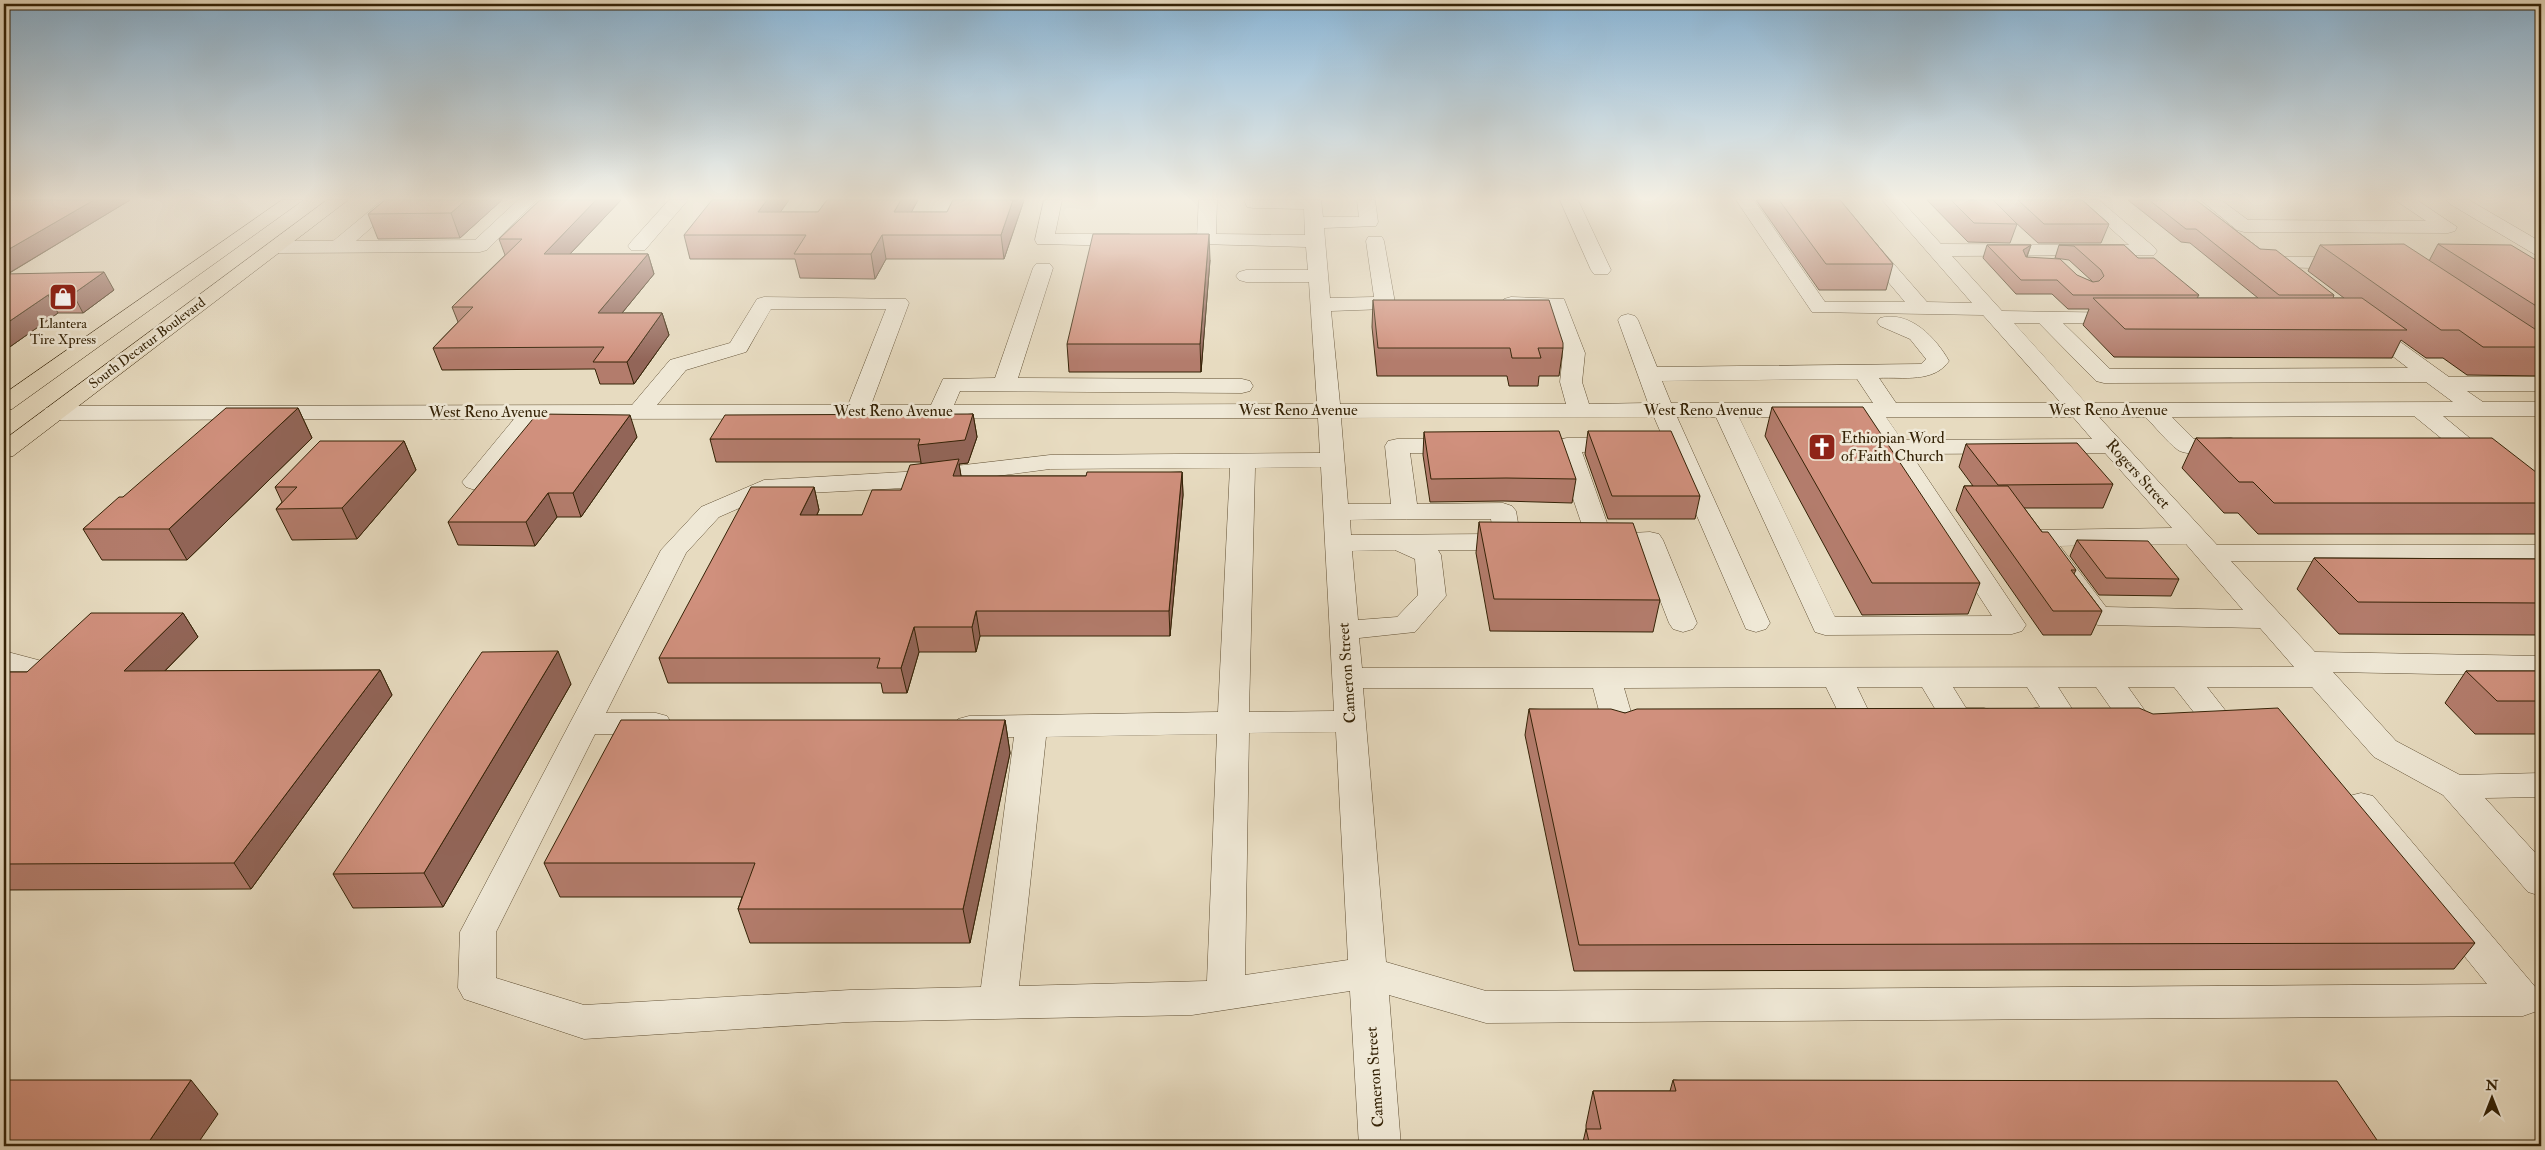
<svg xmlns="http://www.w3.org/2000/svg" width="2545" height="1150" font-family="'IM FELL Double Pica',serif">
  <style>
    .lines { fill: none; stroke-linecap: round; stroke-linejoin: round }
    .minor-casing { stroke: #615034; stroke-width: 1 }
    .major-casing { stroke: #342206; stroke-width: 1 }
    .minor { fill: #efe8d6; fill-rule: evenodd }
    .major { fill: #e7dbc0; fill-rule: evenodd }
    .wall { fill: #b37c6c; stroke: #342206 }
    .shaded-wall { fill: #926558; stroke: #342206 }
    .building { fill: #d0907d; stroke: #342206 }
    .labels { text-anchor: middle; dominant-baseline: central; stroke-width: 5; stroke-linejoin: round; paint-order: stroke }
    .far-poi-label { font-size: 14px; fill: #342206; stroke: #efe8d6 }
    .far-street-label { font-size: 14px; fill: #342206; stroke: #efe8d6 }
    .street-label { font-size: 16px; fill: #342206; stroke: #efe8d6 }
    .poi-label { font-size: 16px; fill: #342206; stroke: #efe8d6; text-anchor: start }
  </style>
  <rect width="100%" height="100%" fill="#e7dbc0"/>
  <filter id="stains"><feTurbulence type="fractalNoise" baseFrequency=".004" numOctaves="4"/><feColorMatrix values="0 0 0 0 .2 0 0 0 0 .09 0 0 0 0 .02 0 0 0 .5 -.17"/></filter>
  <radialGradient id="worn" r=".72"><stop offset=".6" stop-color="#630" stop-opacity="0"/><stop offset="1" stop-color="#630" stop-opacity=".3"/></radialGradient>
  <g class="lines">
    <defs>
      <path id="minor" d="M 383,200 L 403,200 L 356,241 L 475,240 L 518,200 L 537,200 L 487,250 L 480,252 L 276,253 L 269,251 L 266,247 L 269,243 L 276,241 L 333,241 Z
        M 669,200 L 688,200 L 645,250 L 631,250 L 628,246 L 631,242 Z
        M 1044,200 L 1062,200 L 1055,234 L 1129,234 L 1136,236 L 1138,240 L 1136,244 L 1129,246 L 1037,244 L 1035,240 Z
        M 1199,200 L 1217,200 L 1216,234 L 1305,235 L 1304,209 L 1253,208 L 1247,207 L 1244,200 L 1321,200 L 1323,217 L 1359,217 L 1357,200 L 1375,200 L 1378,222 L 1376,226 L 1324,228 L 1330,298 L 1374,297 L 1366,241 L 1368,237 L 1382,237 L 1384,241 L 1395,303 L 1392,307 L 1385,309 L 1331,311 L 1340,404 L 1566,404 L 1560,382 L 1563,353 L 1549,309 L 1504,307 L 1501,303 L 1504,299 L 1511,297 L 1564,299 L 1585,353 L 1582,382 L 1589,404 L 1648,403 L 1618,320 L 1621,316 L 1628,314 L 1635,316 L 1638,320 L 1657,367 L 1921,364 L 1926,359 L 1910,339 L 1880,326 L 1877,322 L 1880,318 C 1910,310 1936,338 1949,361 C 1934,383 1903,377 1879,378 L 1896,403 L 2061,403 L 1983,315 L 1812,312 L 1736,200 L 1754,200 L 1825,302 L 1905,302 L 1819,200 L 1838,200 L 1927,302 L 1972,303 L 1882,200 L 1901,200 L 1941,244 L 2129,245 L 2079,200 L 2099,200 L 2154,247 L 2157,251 L 2154,255 L 1952,256 L 2002,311 L 2129,313 L 2132,317 L 2129,321 L 2122,323 L 2063,323 L 2110,369 L 2408,368 L 2360,331 L 2356,327 L 2360,323 L 2367,321 L 2374,323 L 2449,377 L 2541,377 L 2541,391 L 2467,391 L 2483,402 L 2541,402 L 2541,416 L 2443,416 L 2477,444 L 2474,449 C 2459,453 2442,454 2427,450 L 2424,445 L 2427,440 L 2441,438 L 2414,416 L 2172,417 L 2194,439 L 2231,438 L 2240,440 L 2243,445 L 2240,450 C 2228,453 2188,457 2178,450 C 2166,441 2156,427 2145,417 L 2099,417 L 2217,545 L 2541,545 L 2541,561 L 2231,561 L 2315,652 L 2541,656 L 2541,676 L 2333,672 L 2396,741 L 2460,775 L 2541,773 L 2541,797 L 2485,798 L 2541,859 L 2541,896 L 2528,892 L 2443,795 L 2374,757 L 2312,687 L 2207,687 L 2236,724 L 2231,732 L 2199,736 L 2188,733 L 2183,725 L 2188,717 L 2196,715 L 2174,687 L 2128,687 L 2148,715 L 2167,717 L 2172,725 L 2167,733 L 2140,737 L 2129,734 L 2096,687 L 2058,687 L 2078,718 L 2073,726 C 2057,730 2042,730 2026,726 L 2021,718 L 2026,710 L 2040,707 L 2027,687 L 1953,687 L 1966,708 L 1984,708 L 1995,711 L 2000,719 L 1995,727 C 1979,731 1962,731 1946,727 L 1922,687 L 1857,687 L 1872,718 L 1867,726 L 1856,729 L 1845,726 L 1826,687 L 1624,688 L 1635,726 L 1630,734 L 1619,737 L 1608,734 L 1603,726 L 1593,688 L 1363,688 L 1386,962 L 1486,991 L 2487,984 L 2349,814 L 2344,805 L 2349,796 L 2361,793 L 2373,796 L 2537,989 L 2541,998 L 2537,1011 L 2523,1016 L 1486,1023 L 1389,995 L 1401,1146 L 1359,1146 L 1350,991 L 1192,1015 L 850,1022 L 584,1039 L 464,999 L 458,988 L 460,932 L 661,550 L 701,507 L 764,480 L 904,472 L 1050,455 L 1320,453 L 1318,418 L 538,419 L 484,487 L 475,490 L 466,487 L 462,482 L 514,419 L 54,420 L 46,418 L 42,413 L 46,408 L 54,406 L 632,405 L 670,360 L 730,343 L 757,299 L 764,297 L 906,299 L 909,303 L 871,405 L 931,405 L 943,379 L 995,378 L 1033,268 L 1036,264 L 1050,264 L 1053,268 L 1018,378 L 1242,379 L 1250,381 L 1253,386 L 1250,391 L 1242,393 L 960,391 L 954,405 L 1317,404 L 1309,282 L 1246,282 L 1239,280 L 1236,276 L 1239,272 L 1246,270 L 1308,270 L 1306,247 L 1165,243 L 1163,239 L 1165,235 L 1197,234 ZM 771,309 L 886,309 L 848,405 L 657,405 L 686,370 L 746,352 ZM 2014,323 L 2039,323 L 2096,381 L 2104,383 L 2426,382 L 2453,402 L 2086,403 ZM 1857,379 L 1873,403 L 1671,403 L 1662,381 ZM 1654,417 L 1746,629 L 1756,632 L 1766,629 L 1770,623 L 1677,417 L 1716,417 L 1815,632 L 1825,635 L 2012,634 L 2022,631 L 2026,625 L 1911,454 L 2105,453 L 2172,528 L 2041,530 L 2032,532 L 2028,538 L 2088,622 L 2098,625 L 2260,628 L 2294,667 L 1362,668 L 1359,638 L 1415,632 L 1446,596 L 1441,555 L 1438,550 L 1515,550 L 1524,548 L 1528,542 L 1524,536 L 1520,535 L 1516,511 L 1512,506 L 1503,503 L 1417,504 L 1410,453 L 1461,453 L 1470,451 L 1473,446 L 1470,441 L 1461,439 L 1397,439 L 1388,441 L 1385,446 L 1391,504 L 1348,504 L 1341,418 ZM 1739,417 L 1863,417 L 1992,616 L 1835,617 ZM 1886,417 L 2073,417 L 2092,439 L 1902,440 ZM 1321,467 L 1334,711 L 1249,712 L 1255,468 ZM 1230,468 L 1218,712 L 969,716 L 958,719 L 953,727 L 958,735 L 969,738 L 1014,737 L 981,987 L 850,990 L 584,1005 L 496,978 L 496,932 L 595,734 L 656,735 L 667,732 L 672,724 L 667,716 L 656,713 L 606,713 L 686,553 L 719,517 L 769,495 L 904,488 L 1050,469 ZM 1407,519 L 1491,519 L 1493,534 L 1351,535 L 1350,520 ZM 2186,544 L 2243,610 L 2106,607 L 2060,546 ZM 1395,550 L 1415,559 L 1418,595 L 1397,617 L 1358,620 L 1352,551 ZM 1336,732 L 1348,960 L 1245,975 L 1249,733 ZM 1217,734 L 1207,981 L 1019,986 L 1046,737 Z
        M 1560,200 L 1578,200 L 1611,270 L 1608,274 L 1594,274 L 1591,270 Z
        M 2201,200 L 2221,200 L 2248,220 L 2426,221 L 2395,200 L 2417,200 L 2457,227 L 2455,231 L 2448,233 L 2244,232 L 2237,230 Z
        M 2447,200 L 2469,200 L 2541,242 L 2541,256 L 2534,254 L 2450,204 Z
        M 2282,257 L 2349,257 L 2356,259 L 2359,263 L 2356,267 L 2349,269 L 2275,267 L 2272,263 L 2275,259 Z
        M 1567,438 L 1622,438 L 1631,440 L 1634,445 L 1631,450 L 1582,452 L 1611,534 L 1650,532 L 1659,534 L 1663,540 L 1697,623 L 1693,629 L 1683,632 L 1673,629 L 1669,623 L 1640,548 L 1585,550 L 1576,548 L 1572,542 L 1576,536 L 1585,534 L 1555,445 L 1558,440 Z
        M 4,651 L 57,665 L 61,672 L 57,679 L 46,682 L 4,671 Z"/>
      <path id="major" d="M 282,200 L 303,200 L 12,409 L 4,411 L 4,394 Z
        M 327,200 L 348,200 L 13,456 L 4,458 L 4,440 Z"/>
    </defs>
    <use href="#minor" class="minor-casing"/>
    <use href="#major" class="major-casing"/>
    <use href="#minor" class="minor"/>
    <use href="#major" class="major"/>
  </g>
  <path class="wall" d="M 4,200 L 130,200 L 8,274 L 114,290 L 83,313 L 58,313 L 4,351 Z
    M 385,200 L 502,200 L 460,238 L 378,239 L 368,214 Z
    M 540,200 L 621,200 L 570,254 L 648,254 L 654,274 L 622,313 L 662,313 L 669,335 L 634,384 L 600,384 L 595,369 L 442,370 L 433,348 L 458,322 L 452,307 L 505,255 L 499,239 Z
    M 789,200 L 780,212 L 818,212 L 827,200 L 918,200 L 911,212 L 947,212 L 953,200 L 1024,200 L 1004,259 L 886,259 L 875,279 L 800,278 L 795,259 L 690,259 L 684,235 Z
    M 1756,200 L 1840,200 L 1893,264 L 1886,290 L 1819,290 Z
    M 1927,200 L 2082,200 L 2109,224 L 2101,243 L 2038,243 L 2015,222 L 2017,224 L 2010,243 L 1968,242 Z
    M 2128,200 L 2196,200 L 2260,249 L 2334,295 L 2333,298 L 2344,298 L 2308,271 L 2320,245 L 2429,261 L 2438,244 L 2541,263 L 2541,376 L 2467,375 L 2443,358 L 2426,358 L 2401,340 L 2392,358 L 2114,357 L 2083,325 L 2089,309 L 2068,309 L 2052,294 L 2016,294 L 1983,258 L 1987,245 L 2031,245 L 2027,257 L 2093,282 L 2069,260 L 2055,258 L 2059,245 L 2124,245 L 2138,258 L 2199,295 L 2197,298 L 2258,298 L 2190,243 L 2181,242 Z
    M 1210,260 L 1201,372 L 1069,372 L 1067,344 Z
    M 1373,300 L 1563,348 L 1559,376 L 1539,376 L 1538,386 L 1509,386 L 1507,376 L 1377,376 L 1372,327 Z
    M 1772,407 L 1980,583 L 1968,614 L 1862,615 L 1765,436 Z
    M 298,408 L 312,438 L 187,560 L 102,560 L 83,529 L 123,497 Z
    M 973,414 L 977,437 L 968,463 L 959,464 L 961,476 L 1086,476 L 1182,472 L 1183,495 L 1170,636 L 980,636 L 976,652 L 919,652 L 907,693 L 883,693 L 881,683 L 668,683 L 659,658 L 814,487 L 819,510 L 817,515 L 862,515 L 901,490 L 921,464 L 921,462 L 716,462 L 710,439 Z
    M 1588,431 L 1700,496 L 1695,519 L 1608,519 L 1585,454 Z
    M 1424,432 L 1576,479 L 1572,503 L 1503,501 L 1430,502 L 1423,455 Z
    M 637,437 L 581,517 L 557,517 L 535,546 L 458,545 L 448,522 Z
    M 2196,438 L 2541,476 L 2541,534 L 2258,534 L 2238,513 L 2224,513 L 2182,468 Z
    M 404,441 L 416,470 L 357,539 L 292,540 L 276,509 L 282,502 L 275,487 Z
    M 1966,444 L 2113,484 L 2103,508 L 2024,508 L 2042,532 L 2076,570 L 2074,574 L 2102,611 L 2091,635 L 2043,635 L 1956,510 L 1964,486 L 1973,486 L 1959,467 Z
    M 1479,522 L 1660,600 L 1653,632 L 1490,631 L 1476,553 Z
    M 2077,540 L 2179,579 L 2171,596 L 2099,595 L 2070,556 Z
    M 2314,558 L 2541,559 L 2541,635 L 2339,634 L 2297,589 Z
    M 183,613 L 198,637 L 165,671 L 380,670 L 392,695 L 251,889 L 4,890 L 4,672 L 27,672 Z
    M 2466,671 L 2541,671 L 2541,734 L 2475,734 L 2445,703 Z
    M 571,684 L 443,907 L 353,908 L 333,874 Z
    M 1529,709 L 1625,713 L 2475,943 L 2454,969 L 1574,971 L 1525,735 Z
    M 1005,720 L 1010,753 L 970,943 L 750,943 L 738,909 L 742,897 L 560,897 L 544,863 Z
    M 1673,1080 L 2381,1146 L 1582,1146 L 1586,1129 L 1586,1125 L 1593,1091 L 1670,1091 Z"/>
  <path class="shaded-wall" d="M 94,200 L 130,200 L 4,276 L 4,252 Z
    M 466,200 L 502,200 L 460,238 L 451,213 Z
    M 596,200 L 621,200 L 551,274 L 544,254 Z
    M 767,200 L 789,200 L 764,235 L 758,212 Z
    M 901,200 L 918,200 L 899,235 L 894,212 Z
    M 1013,200 L 1024,200 L 1004,259 L 1001,235 Z
    M 1209,234 L 1210,260 L 1201,372 L 1200,344 Z
    M 882,235 L 886,259 L 875,279 L 871,254 Z
    M 2031,245 L 2026,258 L 2023,250 Z
    M 648,254 L 654,274 L 604,335 L 598,313 Z
    M 104,272 L 114,290 L 83,313 L 73,294 Z
    M 48,295 L 58,313 L 4,351 L 4,325 Z
    M 662,313 L 669,335 L 634,384 L 627,362 Z
    M 298,408 L 312,438 L 187,560 L 169,529 Z
    M 973,414 L 977,437 L 968,463 L 959,464 L 962,482 L 922,468 L 918,445 Z
    M 630,415 L 637,437 L 581,517 L 573,493 Z
    M 404,441 L 416,470 L 357,539 L 342,508 Z
    M 1182,472 L 1183,495 L 1170,636 L 1169,611 Z
    M 814,487 L 819,510 L 806,538 L 800,515 Z
    M 548,493 L 557,517 L 535,546 L 526,522 Z
    M 976,611 L 980,636 L 976,652 L 972,627 Z
    M 183,613 L 198,637 L 140,696 L 124,671 Z
    M 914,627 L 919,652 L 907,693 L 901,668 Z
    M 558,651 L 571,684 L 443,907 L 424,873 Z
    M 380,670 L 392,695 L 251,889 L 234,863 Z
    M 1005,720 L 1010,753 L 970,943 L 963,909 Z
    M 191,1080 L 218,1114 L 196,1146 L 146,1146 Z"/>
  <path class="building" d="M 4,200 L 94,200 L 4,252 Z
    M 385,200 L 466,200 L 451,213 L 368,214 Z
    M 540,200 L 596,200 L 544,254 L 648,254 L 598,313 L 662,313 L 627,362 L 593,362 L 604,347 L 433,348 L 473,307 L 452,307 L 522,239 L 499,239 Z
    M 712,200 L 767,200 L 758,212 L 818,212 L 827,200 L 901,200 L 894,212 L 947,212 L 953,200 L 1013,200 L 1001,235 L 882,235 L 871,254 L 794,254 L 806,235 L 684,235 Z
    M 1779,200 L 1840,200 L 1893,264 L 1826,264 Z
    M 1951,200 L 1993,200 L 2017,224 L 1974,223 Z
    M 2018,200 L 2082,200 L 2109,224 L 2044,224 Z
    M 2149,200 L 2196,200 L 2260,249 L 2276,250 L 2334,295 L 2279,295 L 2196,229 L 2186,229 Z
    M 1093,234 L 1209,234 L 1200,344 L 1067,344 Z
    M 2404,244 L 2541,333 L 2541,347 L 2483,347 L 2459,330 L 2441,330 L 2320,245 Z
    M 2438,244 L 2511,245 L 2541,263 L 2541,309 Z
    M 1987,245 L 2031,245 L 2023,250 L 2026,257 L 2060,259 L 2077,275 L 2093,282 L 2099,281 L 2104,276 L 2101,270 L 2074,246 L 2059,245 L 2124,245 L 2138,258 L 2154,258 L 2199,295 L 2073,295 L 2057,280 L 2021,280 Z
    M 104,272 L 73,294 L 48,295 L 4,325 L 4,274 Z
    M 2093,298 L 2362,298 L 2407,330 L 2125,329 Z
    M 1373,300 L 1549,300 L 1563,343 L 1563,348 L 1538,348 L 1541,358 L 1512,358 L 1510,348 L 1378,348 Z
    M 1772,407 L 1863,407 L 1980,583 L 1872,583 Z
    M 226,408 L 298,408 L 169,529 L 83,529 L 119,497 L 123,497 Z
    M 537,414 L 630,415 L 573,493 L 548,493 L 526,522 L 448,522 Z
    M 973,414 L 965,440 L 918,445 L 920,439 L 710,439 L 725,415 Z
    M 1559,431 L 1576,479 L 1506,478 L 1431,479 L 1424,432 Z
    M 1588,431 L 1671,431 L 1700,496 L 1612,496 Z
    M 2196,438 L 2492,438 L 2541,476 L 2541,503 L 2274,503 L 2253,482 L 2239,482 Z
    M 320,441 L 404,441 L 342,508 L 276,509 L 297,487 L 275,487 Z
    M 2077,443 L 2113,484 L 1998,485 L 1966,444 Z
    M 959,459 L 953,476 L 1086,476 L 1087,472 L 1182,472 L 1169,611 L 976,611 L 972,627 L 914,627 L 901,668 L 877,668 L 880,658 L 659,658 L 751,487 L 814,487 L 800,515 L 862,515 L 872,490 L 901,490 L 910,465 Z
    M 1964,486 L 2008,486 L 2042,532 L 2048,532 L 2076,570 L 2071,570 L 2102,611 L 2053,611 Z
    M 1479,522 L 1633,523 L 1660,600 L 1494,599 Z
    M 2077,540 L 2148,541 L 2179,579 L 2106,578 Z
    M 2314,558 L 2541,559 L 2541,603 L 2358,602 Z
    M 91,613 L 183,613 L 124,671 L 380,670 L 234,863 L 4,864 L 4,672 L 27,672 Z
    M 558,651 L 424,873 L 333,874 L 482,652 Z
    M 2466,671 L 2541,671 L 2541,701 L 2497,701 Z
    M 2139,708 L 2153,714 L 2278,708 L 2475,943 L 1579,945 L 1529,709 L 1611,709 L 1625,713 L 1637,709 Z
    M 621,720 L 1005,720 L 963,909 L 738,909 L 755,863 L 544,863 Z
    M 4,1080 L 191,1080 L 146,1146 L 4,1146 Z
    M 1673,1080 L 2337,1081 L 2381,1146 L 1590,1146 L 1586,1129 L 1601,1129 L 1593,1091 L 1676,1091 Z"/>
  <linearGradient id="sky" x2="0" y2="1"><stop stop-color="#8ab6d7"/><stop offset="0.55" stop-color="#f4efe3"/><stop offset="1" stop-color="#f4efe3" stop-opacity="0"/></linearGradient>
  <rect width="2545" height="361" fill="url(#sky)"/>
  <defs>
    <symbol id="shop-square" viewBox="-11 -11 22 22"><rect x="-9" y="-9" width="18" height="18" rx="4" fill="#8f2418" stroke="#efe8d6"/><path d="M-5-2.5h2.3a2.7 3.5 0 0 1 5.4 0H5L5.5 6h-11ZM-1.5-2.5h3a1.5 2.3 0 0 0-3 0Z" fill="#fff"/></symbol>
    <symbol id="church-square" viewBox="-11 -11 22 22"><rect x="-9" y="-9" width="18" height="18" rx="4" fill="#8f2418" stroke="#efe8d6"/><path d="M-1.2-6h2.4v3.5h3.3v2.4h-3.3V6h-2.4V-.1h-3.3v-2.4h3.3Z" fill="#fff"/></symbol>
  </defs>
  <g fill-rule="evenodd">
    <use href="#shop-square" x="47" y="281" width="32" height="32"/>
    <use href="#church-square" x="1806" y="431" width="32" height="32"/>
  </g>
  <g class="labels">
    <g class="far-poi-label">
      <text x="63" y="323">Llantera<tspan x="63" dy="16">Tire Xpress</tspan></text>
    </g>
    <g class="far-street-label">
      <text transform="translate(147 343) rotate(-37)">South Decatur Boulevard</text>
    </g>
    <g class="street-label">
      <text x="1298" y="410">West Reno Avenue</text>
      <text x="1703" y="410">West Reno Avenue</text>
      <text x="2108" y="410">West Reno Avenue</text>
      <text x="893" y="411">West Reno Avenue</text>
      <text x="488" y="412">West Reno Avenue</text>
      <text transform="translate(2138 474) rotate(48)">Rogers Street</text>
      <text transform="translate(1347 673) rotate(-94)">Cameron Street</text>
      <text transform="translate(1375 1077) rotate(-94)">Cameron Street</text>
    </g>
    <g class="poi-label">
      <text x="1841" y="438">Ethiopian Word<tspan x="1841" dy="18">of Faith Church</tspan></text>
    </g>
  </g>
  <rect width="2545" height="1150" fill="none" stroke="#e7dbc0" stroke-width="20"/>
  <rect x="5" y="5" width="2535" height="1140" fill="none" stroke="#342206" stroke-width="2.5"/>
  <rect x="10" y="10" width="2525" height="1130" fill="none" stroke="#342206"/>
  <g transform="translate(2492 1098)" stroke="#efe8d6" stroke-width="4" paint-order="stroke">
  <path d="M0-4L9 19L0 12L-9 19Z" fill="#342206"/>
  <text y="-8" font-size="14" font-weight="bold" text-anchor="middle" fill="#342206">N</text>
  </g>
  <rect width="100%" height="100%" filter="url(#stains)"/>
  <rect width="100%" height="100%" fill="url(#worn)"/>
</svg>
